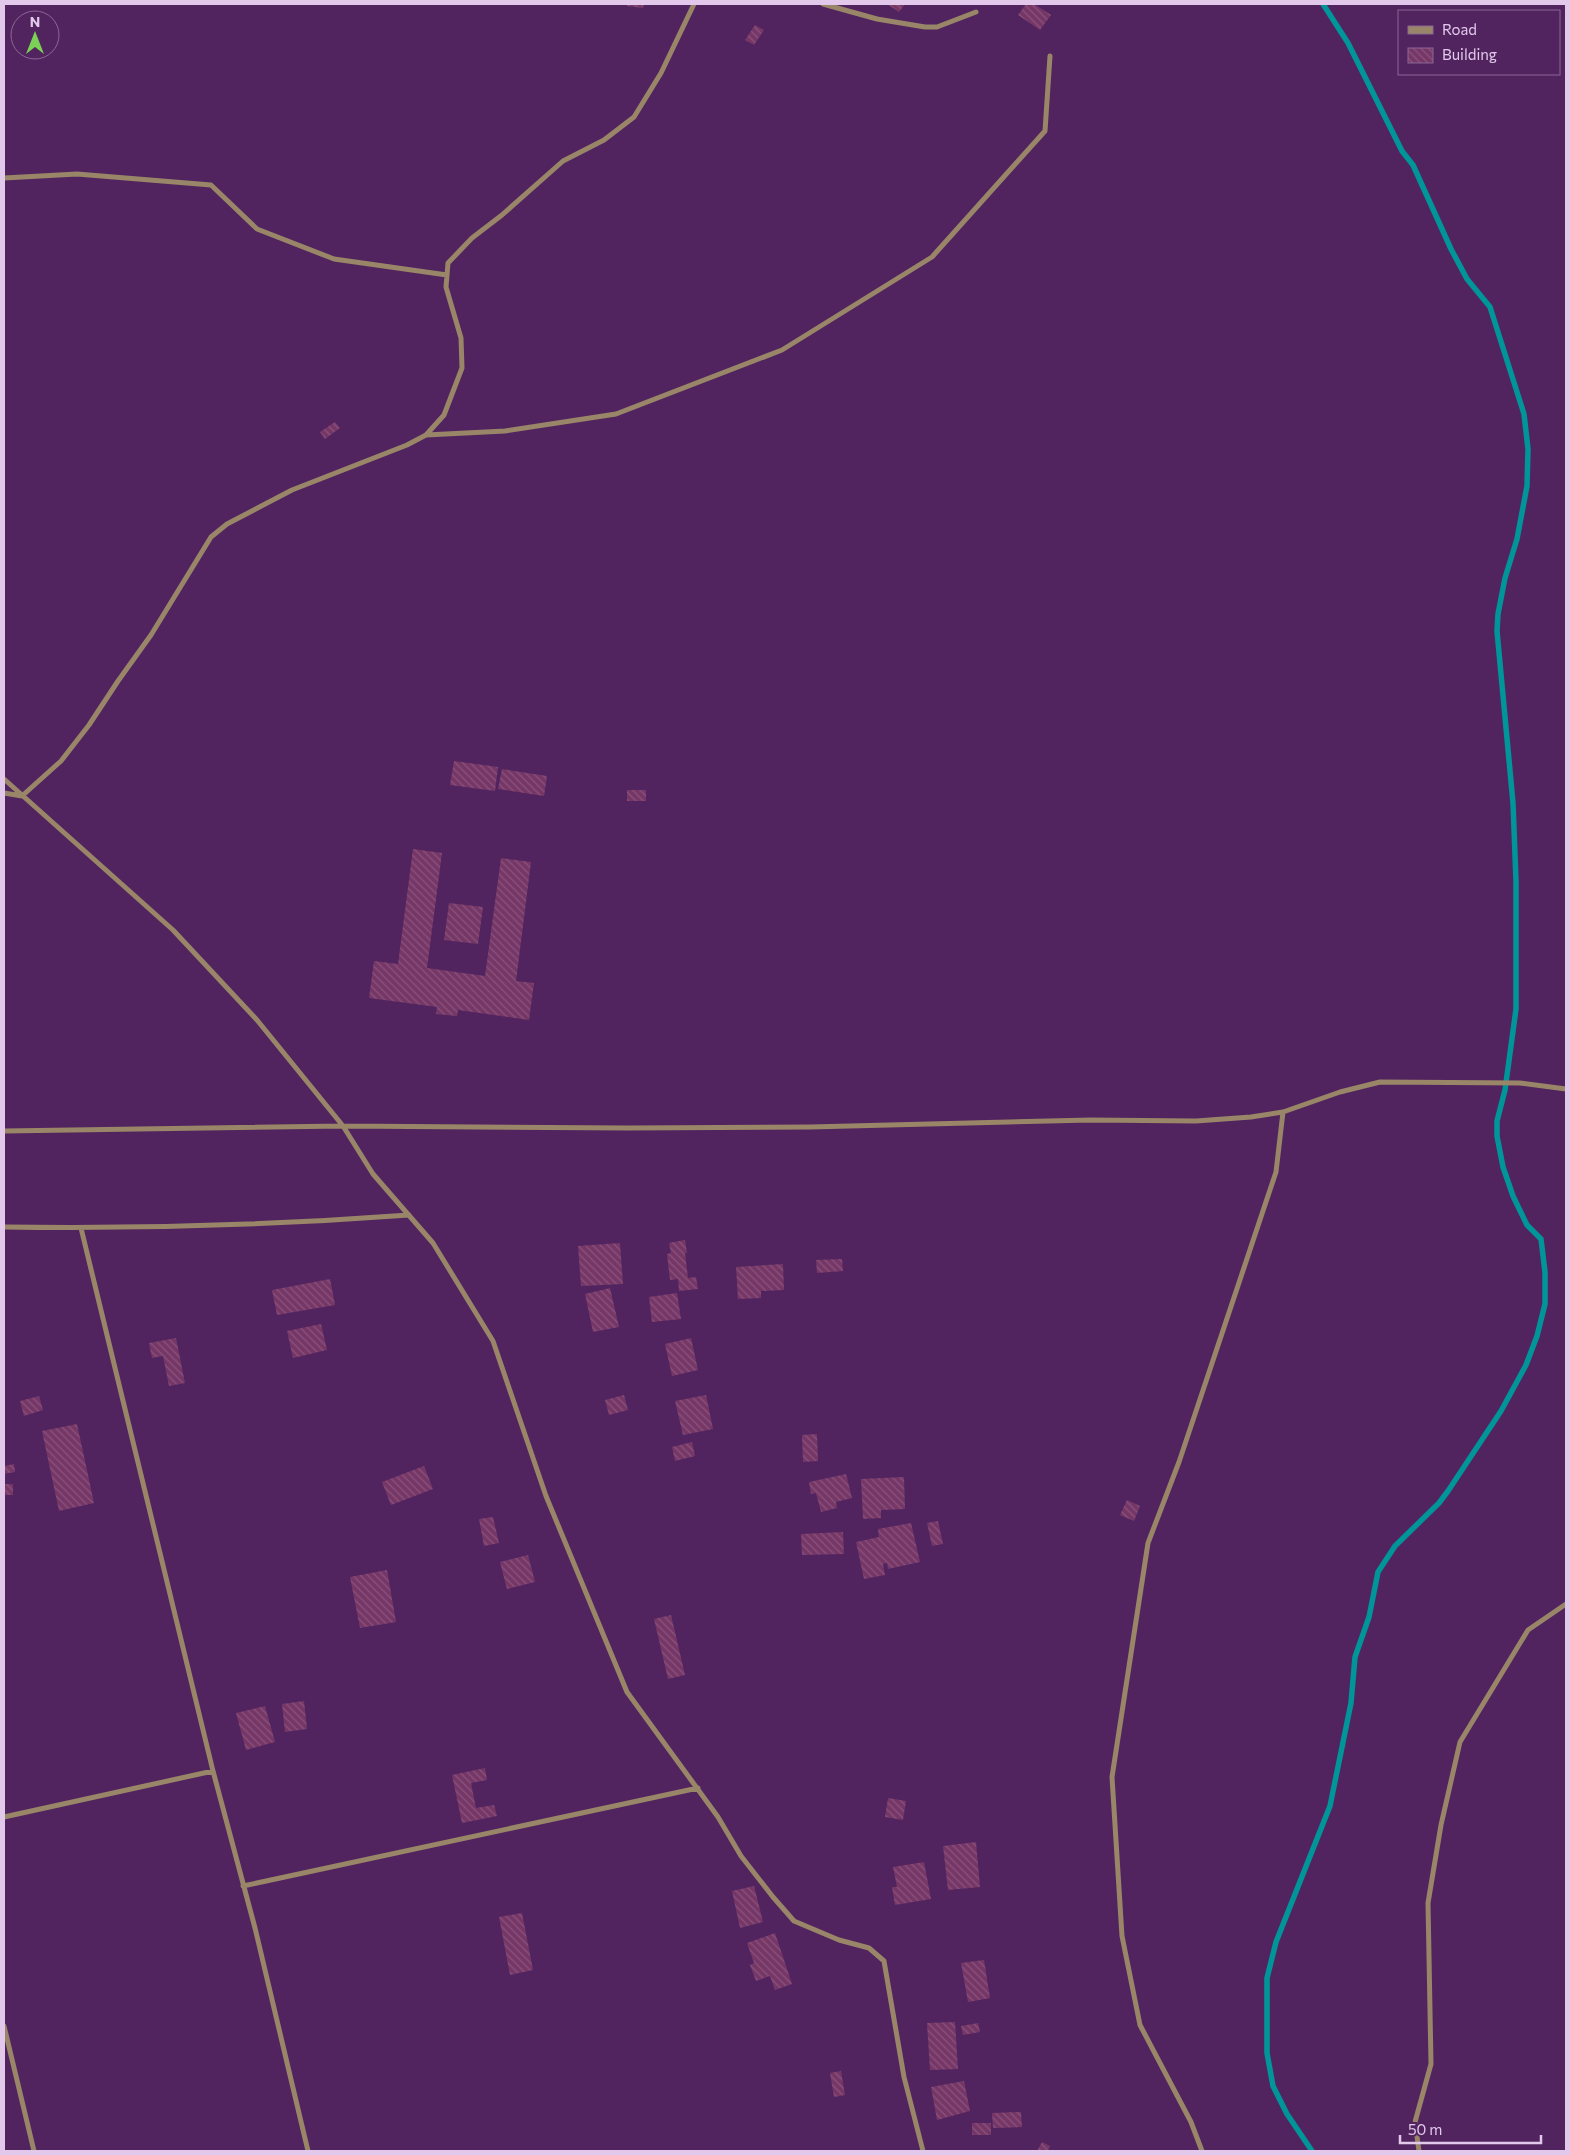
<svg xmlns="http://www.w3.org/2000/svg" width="1570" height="2155" font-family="Commissioner,sans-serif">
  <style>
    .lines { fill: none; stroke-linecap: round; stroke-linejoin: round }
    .stream { stroke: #009598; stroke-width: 5.5 }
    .building { fill: url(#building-back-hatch) }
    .minor { stroke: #998567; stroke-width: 5 }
  </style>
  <defs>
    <pattern id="building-back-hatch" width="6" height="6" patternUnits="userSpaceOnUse" patternTransform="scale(1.25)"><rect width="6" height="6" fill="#763767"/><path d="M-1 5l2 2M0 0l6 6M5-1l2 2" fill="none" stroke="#89537d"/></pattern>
  </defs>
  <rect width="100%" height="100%" fill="#51245f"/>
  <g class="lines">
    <path class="stream" d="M 1312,2151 L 1287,2114 L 1273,2086 L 1267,2053 L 1267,1978 L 1276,1942 L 1330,1806 L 1351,1703 L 1355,1657 L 1369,1617 L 1378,1572 L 1395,1546 L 1439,1503 L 1448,1491 L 1501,1411 L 1526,1365 L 1537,1336 L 1545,1304 L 1545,1272 L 1541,1239 L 1527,1225 L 1513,1196 L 1503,1167 L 1497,1136 L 1497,1121 L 1505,1090 L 1516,1009 L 1516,881 L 1513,803 L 1497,631 L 1498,614 L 1505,578 L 1517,539 L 1527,486 L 1528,449 L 1524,414 L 1490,307 L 1467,279 L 1451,249 L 1413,165 L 1402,151 L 1348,43 L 1323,4"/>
  </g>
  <path class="building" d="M 628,4 L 644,4 L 643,8 L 627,6 Z
    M 887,4 L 905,4 L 899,12 Z
    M 1026,4 L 1034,4 L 1051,15 L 1040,30 L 1018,15 Z
    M 755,25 L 764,30 L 754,45 L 745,40 Z
    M 335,422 L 340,428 L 325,439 L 320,432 Z
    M 454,761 L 498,767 L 495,791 L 450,785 Z
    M 502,769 L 547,776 L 544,796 L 498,789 Z
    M 627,790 L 646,790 L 646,801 L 627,801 Z
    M 413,849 L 442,853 L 427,968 L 485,976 L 501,858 L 531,862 L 516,981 L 534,983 L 529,1020 L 458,1010 L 457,1016 L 436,1014 L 437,1007 L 369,998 L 374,961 L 398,964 Z
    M 449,903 L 483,907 L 478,944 L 444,940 Z
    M 685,1240 L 687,1253 L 685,1253 L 688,1278 L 696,1277 L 698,1289 L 679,1291 L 678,1279 L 670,1280 L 667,1254 L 671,1253 L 669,1243 Z
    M 620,1243 L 623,1284 L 581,1286 L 578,1246 Z
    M 842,1259 L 843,1271 L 817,1273 L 816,1260 Z
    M 783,1264 L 784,1290 L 761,1291 L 761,1298 L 738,1299 L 736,1267 Z
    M 330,1279 L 335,1305 L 277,1315 L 272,1290 Z
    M 610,1288 L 619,1327 L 593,1332 L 585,1294 Z
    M 677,1293 L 681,1319 L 652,1322 L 649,1297 Z
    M 321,1324 L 327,1350 L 293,1358 L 287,1331 Z
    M 176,1338 L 185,1383 L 169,1386 L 163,1356 L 152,1358 L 149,1343 Z
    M 691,1338 L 698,1370 L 672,1376 L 665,1344 Z
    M 624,1395 L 628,1410 L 609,1415 L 605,1400 Z
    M 706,1395 L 713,1429 L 683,1435 L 675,1401 Z
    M 39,1396 L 43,1410 L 24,1416 L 20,1401 Z
    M 77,1424 L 94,1503 L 59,1511 L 42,1431 Z
    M 817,1434 L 818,1461 L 803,1462 L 802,1435 Z
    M 692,1442 L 695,1456 L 675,1461 L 672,1447 Z
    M 14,1464 L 15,1472 L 4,1474 L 4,1466 Z
    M 424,1466 L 433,1489 L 391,1505 L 382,1482 Z
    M 846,1474 L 852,1498 L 836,1502 L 837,1508 L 821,1512 L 816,1493 L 811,1494 L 809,1482 Z
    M 904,1477 L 905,1509 L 881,1510 L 881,1518 L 863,1519 L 861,1479 Z
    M 4,1484 L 13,1484 L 13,1495 L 4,1495 Z
    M 1127,1500 L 1140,1506 L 1134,1521 L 1120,1515 Z
    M 493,1517 L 499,1543 L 484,1546 L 479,1519 Z
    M 938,1521 L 943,1544 L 932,1546 L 927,1523 Z
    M 911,1523 L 920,1562 L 888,1569 L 887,1563 L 883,1564 L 885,1575 L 864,1579 L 856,1542 L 879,1537 L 878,1529 Z
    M 843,1532 L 844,1554 L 802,1555 L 801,1534 Z
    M 528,1555 L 535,1582 L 507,1589 L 500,1562 Z
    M 387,1570 L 396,1622 L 360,1628 L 350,1577 Z
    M 671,1615 L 685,1675 L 668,1679 L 654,1619 Z
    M 304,1701 L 307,1729 L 285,1732 L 282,1704 Z
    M 265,1706 L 275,1742 L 246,1750 L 236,1713 Z
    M 485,1768 L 487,1780 L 471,1783 L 476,1808 L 494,1805 L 497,1816 L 462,1823 L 452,1775 Z
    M 888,1798 L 906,1801 L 903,1820 L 885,1817 Z
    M 976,1842 L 980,1887 L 948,1890 L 943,1846 Z
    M 924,1862 L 931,1899 L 895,1905 L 892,1887 L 897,1887 L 893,1867 Z
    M 754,1886 L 763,1922 L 740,1928 L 732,1891 Z
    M 522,1913 L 533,1970 L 510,1975 L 499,1917 Z
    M 775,1933 L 792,1984 L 775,1990 L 770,1976 L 756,1981 L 750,1965 L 754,1963 L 747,1943 Z
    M 984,1960 L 990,1998 L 968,2002 L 961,1963 Z
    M 955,2022 L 958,2069 L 930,2070 L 927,2023 Z
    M 978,2023 L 980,2032 L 963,2035 L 961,2026 Z
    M 841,2071 L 845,2095 L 834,2097 L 830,2073 Z
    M 964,2081 L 970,2111 L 937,2120 L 931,2087 Z
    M 1021,2112 L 1022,2127 L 993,2128 L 992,2113 Z
    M 972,2123 L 991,2123 L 991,2135 L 972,2135 Z
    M 1042,2142 L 1050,2146 L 1048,2151 L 1037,2151 Z"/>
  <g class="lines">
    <path class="minor" d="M 823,4 L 877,19 L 925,27 L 937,27 L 976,12
      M 4,178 L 77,174 L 211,185 L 257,229 L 334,259 L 447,275
      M 426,435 L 505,431 L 616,414 L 782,350 L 932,257 L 1045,131 L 1050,56
      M 4,779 L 173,930 L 257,1020 L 343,1126 L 373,1174 L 433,1243 L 493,1341 L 546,1496 L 627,1692 L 718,1817 L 741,1856 L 773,1897 L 794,1921 L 839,1940 L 869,1948 L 884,1961 L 904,2077 L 923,2151
      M 4,793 L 22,796 L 61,761 L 89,725 L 118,681 L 151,635 L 211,537 L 227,524 L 292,490 L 407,445 L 426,435 L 444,415 L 462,368 L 461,338 L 446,287 L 448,263 L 472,238 L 502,215 L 563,161 L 604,140 L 634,117 L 661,73 L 694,4
      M 4,1131 L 343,1126 L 628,1128 L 810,1127 L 1091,1120 L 1196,1121 L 1251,1117 L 1283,1112 L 1340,1092 L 1380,1082 L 1520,1083 L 1566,1089
      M 4,1227 C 139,1229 274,1225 409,1215
      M 81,1228 L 213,1771 L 255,1928 L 308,2151
      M 4,1817 L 213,1771
      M 243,1886 L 698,1788
      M 4,2026 L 34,2151
      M 1202,2151 L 1191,2122 L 1140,2025 L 1122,1936 L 1112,1777 L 1148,1543 L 1179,1462 L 1276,1172 L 1283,1112
      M 1419,2151 L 1415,2122 L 1431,2064 L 1428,1903 L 1441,1825 L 1460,1742 L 1528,1630 L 1566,1604"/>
  </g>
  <rect width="1570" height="2155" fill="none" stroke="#e2c9eb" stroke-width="10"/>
  <rect x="1398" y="10" width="162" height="65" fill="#51245f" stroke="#8b6697"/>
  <rect x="1408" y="26" width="25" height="8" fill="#998567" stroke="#8b6697"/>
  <text x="1442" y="35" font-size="15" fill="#e2c9eb">Road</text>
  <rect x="1408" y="48" width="25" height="15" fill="url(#building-back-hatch)" stroke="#8b6697"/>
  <text x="1442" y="60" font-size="15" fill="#e2c9eb">Building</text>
  <g transform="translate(35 35)"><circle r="24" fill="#51245f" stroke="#8b6697"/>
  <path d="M0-4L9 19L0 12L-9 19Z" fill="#7bd156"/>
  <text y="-8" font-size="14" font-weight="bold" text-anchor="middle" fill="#e2c9eb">N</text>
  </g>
  <path d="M1400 2135v8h141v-8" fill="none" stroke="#e2c9eb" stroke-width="2.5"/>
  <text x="1408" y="2135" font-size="15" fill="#e2c9eb" stroke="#51245f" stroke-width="4" paint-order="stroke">50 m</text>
</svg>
